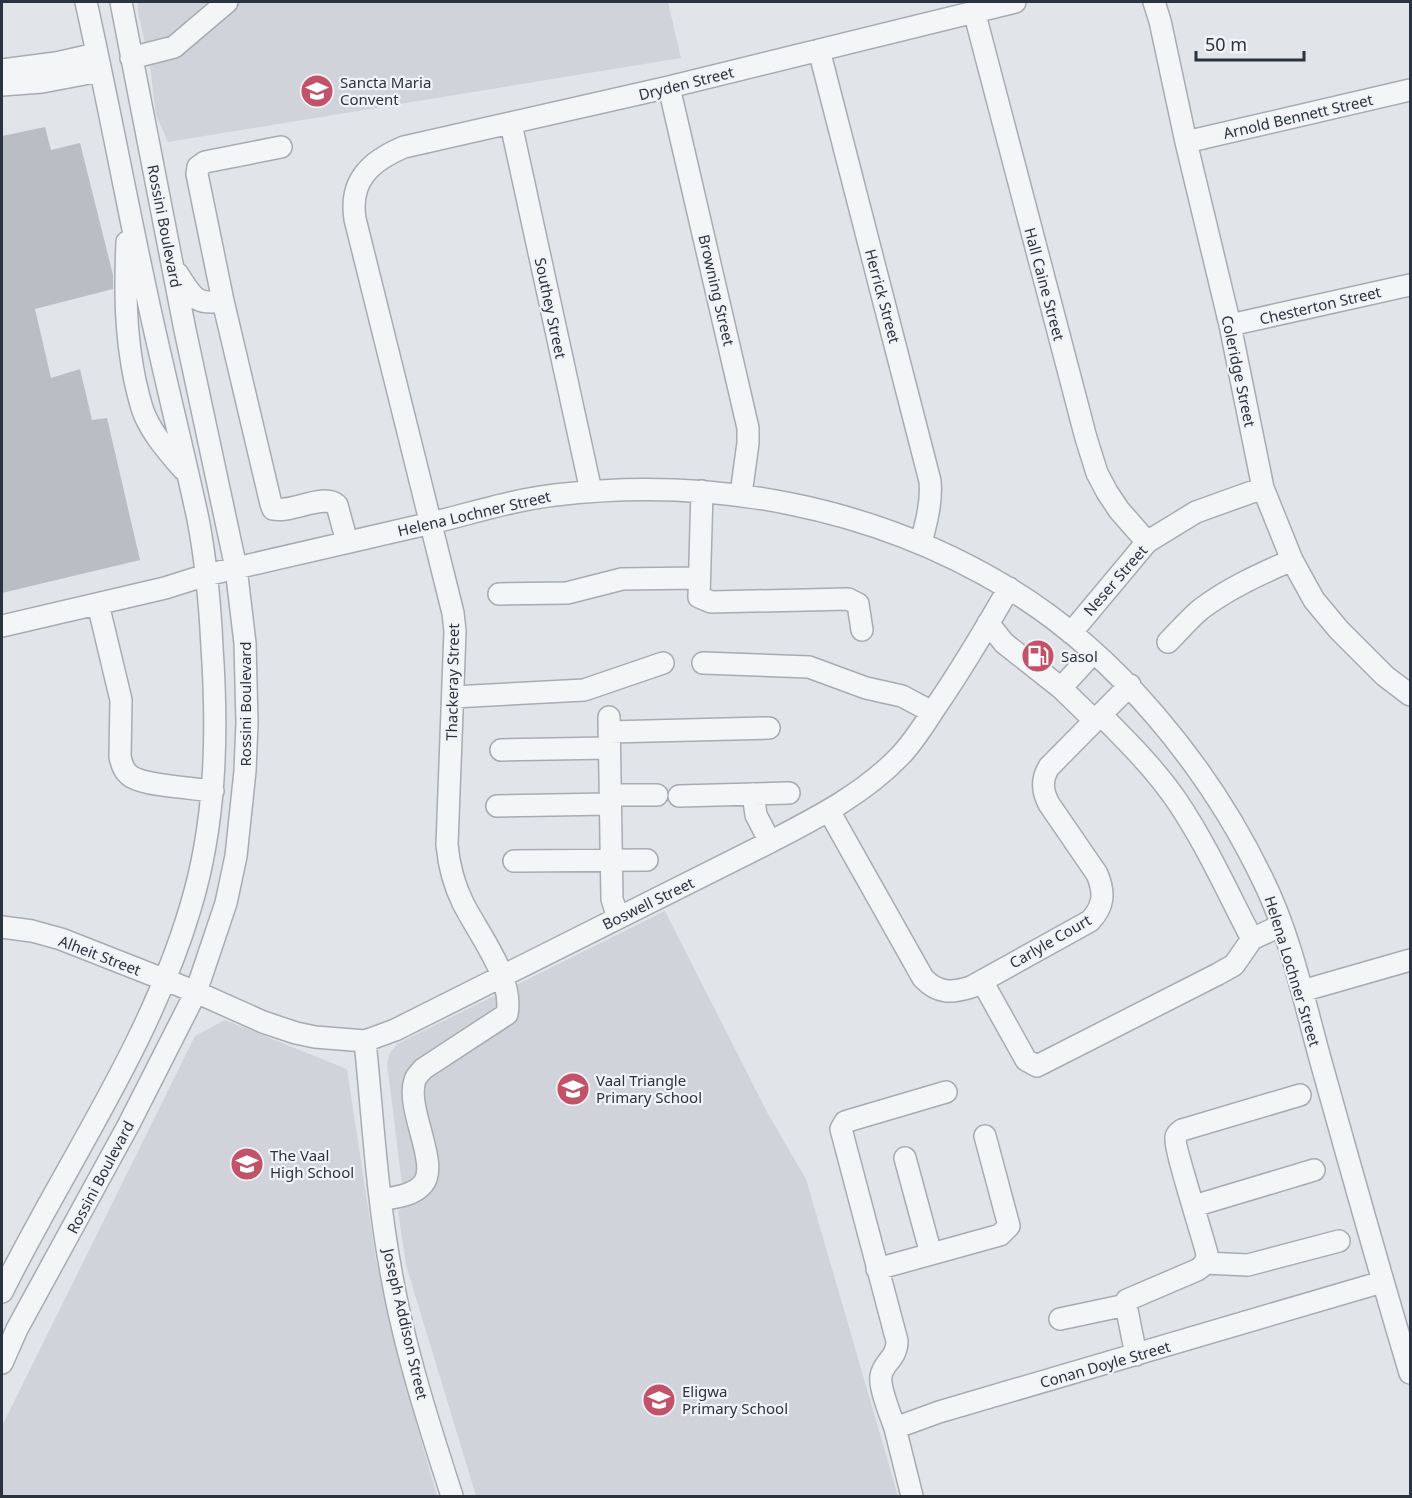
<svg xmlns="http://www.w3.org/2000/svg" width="1412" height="1498" font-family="'Noto Sans',sans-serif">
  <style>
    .built { fill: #d0d4da }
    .building { fill: #b9bec5 }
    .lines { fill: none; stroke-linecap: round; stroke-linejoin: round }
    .minor-casing { stroke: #a7acb3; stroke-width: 24 }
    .minor { stroke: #f4f5f7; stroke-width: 21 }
    .labels { text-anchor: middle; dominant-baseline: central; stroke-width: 4.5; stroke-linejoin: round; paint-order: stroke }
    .poi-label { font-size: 15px; fill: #2b333f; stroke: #f1f3f6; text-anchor: start }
    .street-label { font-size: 15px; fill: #2b333f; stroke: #f1f3f6 }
  </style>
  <rect width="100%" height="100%" fill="#e1e5e9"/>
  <path class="built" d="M 138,2 L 668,2 L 681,58 L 168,142 L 156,115 L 150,66 L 138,12 Z
    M 665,911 L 768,1114 L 806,1179 L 898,1496 L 476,1496 L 406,1265 L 398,1211 L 406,1206 L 411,1200 L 402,1185 L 387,1063 L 390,1053 L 397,1044 Z
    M 225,1020 L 347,1069 L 376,1260 L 423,1447 L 437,1496 L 2,1496 L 2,1426 L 195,1036 Z"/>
  <path class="building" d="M 45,127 L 51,150 L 80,143 L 113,275 L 113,289 L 35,309 L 51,378 L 80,369 L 92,420 L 107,418 L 140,560 L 2,593 L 2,136 Z"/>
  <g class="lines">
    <defs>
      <path id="minor" d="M 1154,2 L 1160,21 L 1186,142 L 1230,325 L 1263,488 L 1292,560 L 1314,600 L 1339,630 L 1385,676 L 1410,695
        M 974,11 L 1086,438 L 1097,473 L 1107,492 L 1119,510 L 1147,542
        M 819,50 L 930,481 C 932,503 926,523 921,543
        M 131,58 L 174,47 L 227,2
        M 2,70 L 56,63 L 96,54
        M 2,85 L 42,82 L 100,71
        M 669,87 L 748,428 L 748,443 L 741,494
        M 511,124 L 591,491
        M 1186,142 L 1410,90
        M 281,147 L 205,162 L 198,167 L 197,174 L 223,301 L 271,504 L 273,509 C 292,513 323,493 337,505 L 347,542
        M 127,242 C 125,292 125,331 135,381 C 138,392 140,405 145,416 C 154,436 169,453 183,469
        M 177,273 C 192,295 194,306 223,301
        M 1230,325 L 1410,285
        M 702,491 L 699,597 L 711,602 L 848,599 L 858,604 L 862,630
        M 499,594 L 567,593 L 622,579 L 699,578
        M 98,604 L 121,700 L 120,757 C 122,765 124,772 132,777 C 147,786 193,788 213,791
        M 988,623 L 1004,643 L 1061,688 L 1093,653
        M 2,626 L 165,588 L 206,575 C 280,558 354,541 427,524 C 470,514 512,500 555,495 C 711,476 873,506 1008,588 C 1116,653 1209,767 1263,880 C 1291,937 1304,1001 1321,1062 C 1350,1166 1379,1270 1410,1373
        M 1071,633 L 1147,542 L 1196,512 L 1263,488
        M 1168,642 C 1179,631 1189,619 1201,609 C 1229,588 1260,574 1292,560
        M 703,663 L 809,667 L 866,688 L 902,696 L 932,712
        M 1061,688 L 1095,721
        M 453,697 L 584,690 L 663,663
        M 1101,715 C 1128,742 1155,769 1177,801 C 1206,844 1228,893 1252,939
        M 609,717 L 612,899 L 618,918
        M 609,732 L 769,728
        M 501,750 L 609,748
        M 753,794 L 756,815 L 770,842
        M 610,795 L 657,795
        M 679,796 L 789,793
        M 497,806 L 610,804
        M 829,811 L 923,978 C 938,994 952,993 971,987 L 1090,921 C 1104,906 1105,893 1097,874 L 1049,804 C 1042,791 1041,780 1049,767 L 1130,685
        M 514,861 L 647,860
        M 2,927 L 32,931 L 61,939 L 196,992 L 263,1022 L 296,1033 L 315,1037 L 365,1041 L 395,1030 L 770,842 C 816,818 862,795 899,757 C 914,742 925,723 937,705 C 963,667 986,628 1009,588
        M 982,981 L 1026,1060 L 1037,1066 L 1218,974 L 1234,965 L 1252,939 L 1282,925
        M 1302,991 L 1410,960
        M 365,1041 C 373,1119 377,1199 392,1277 C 405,1350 429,1425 452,1496
        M 905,1158 L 931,1254
        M 381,1200 C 395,1197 413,1196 423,1184 C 440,1164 405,1108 415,1080 C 416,1076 420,1073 423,1069 L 507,1014 C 514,978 479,935 463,903 C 454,885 449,866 447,845 L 455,631 L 453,613 L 355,219 C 349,180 371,161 404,147 L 669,87 L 1015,2
        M 1194,1206 L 1314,1170
        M 1205,1263 L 1248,1265 L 1339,1241
        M 877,1269 L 1000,1235 L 1009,1226 L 985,1136
        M 2,1292 C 65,1165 149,1046 190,909 C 216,824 218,735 212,647 C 210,604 206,561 198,519 C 183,450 166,382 151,314 C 128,210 109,105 86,2
        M 1060,1319 L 1126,1305
        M 1136,1355 L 1127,1310 L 1127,1300 L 1197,1270 C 1204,1266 1206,1262 1207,1254 C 1203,1237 1173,1145 1176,1137 C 1177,1133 1179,1132 1182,1130 L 1300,1095
        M 2,1363 L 17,1329 L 129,1124 L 196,992 L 226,903 L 236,856 L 245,771 L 247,723 L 245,643 L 236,568 L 185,330 L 121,2
        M 895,1428 C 891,1416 879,1388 881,1376 C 883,1362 897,1359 897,1341 L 841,1129 L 845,1122 L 851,1120 L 946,1092
        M 912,1496 L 895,1428 L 939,1412 L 1382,1282"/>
    </defs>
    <use href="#minor" class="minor-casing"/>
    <use href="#minor" class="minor"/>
  </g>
  <defs>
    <symbol id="school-disc" viewBox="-11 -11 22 22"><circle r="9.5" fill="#c25269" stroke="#f1f3f6"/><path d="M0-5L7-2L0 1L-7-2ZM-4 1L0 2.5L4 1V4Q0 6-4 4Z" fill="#fff"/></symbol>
    <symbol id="fuel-disc" viewBox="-11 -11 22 22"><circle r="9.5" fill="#c25269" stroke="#f1f3f6"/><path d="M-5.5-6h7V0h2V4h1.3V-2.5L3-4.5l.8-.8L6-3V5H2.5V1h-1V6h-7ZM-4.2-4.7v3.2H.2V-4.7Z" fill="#fff"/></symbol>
  </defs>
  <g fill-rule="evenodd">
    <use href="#school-disc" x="298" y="72" width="38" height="38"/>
    <use href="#fuel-disc" x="1019" y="637" width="38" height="38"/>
    <use href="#school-disc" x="554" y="1070" width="38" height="38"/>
    <use href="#school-disc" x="228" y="1145" width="38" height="38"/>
    <use href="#school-disc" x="640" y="1381" width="38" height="38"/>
  </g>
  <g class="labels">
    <g class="poi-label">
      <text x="340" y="82">Sancta Maria<tspan x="340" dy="17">Convent</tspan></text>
      <text x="1061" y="656">Sasol</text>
      <text x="596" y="1080">Vaal Triangle<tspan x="596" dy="17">Primary School</tspan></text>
      <text x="270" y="1155">The Vaal<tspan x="270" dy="17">High School</tspan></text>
      <text x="682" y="1391">Eligwa<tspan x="682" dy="17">Primary School</tspan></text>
    </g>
    <g class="street-label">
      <text transform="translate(686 83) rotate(-14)">Dryden Street</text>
      <text transform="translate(1298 116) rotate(-13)">Arnold Bennett Street</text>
      <text transform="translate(165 226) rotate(79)">Rossini Boulevard</text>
      <text transform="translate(1045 284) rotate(75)">Hall Caine Street</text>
      <text transform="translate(717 290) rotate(77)">Browning Street</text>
      <text transform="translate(883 296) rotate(75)">Herrick Street</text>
      <text transform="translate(1320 305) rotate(-13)">Chesterton Street</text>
      <text transform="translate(551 308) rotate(78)">Southey Street</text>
      <text transform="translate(1239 371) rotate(78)">Coleridge Street</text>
      <text transform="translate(474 513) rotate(-13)">Helena Lochner Street</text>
      <text transform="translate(1115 580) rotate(-49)">Neser Street</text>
      <text transform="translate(452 682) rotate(-89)">Thackeray Street</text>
      <text transform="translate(245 704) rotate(-90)">Rossini Boulevard</text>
      <text transform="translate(648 903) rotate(-26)">Boswell Street</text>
      <text transform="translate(1050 941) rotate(-30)">Carlyle Court</text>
      <text transform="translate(100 955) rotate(21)">Alheit Street</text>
      <text transform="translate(1293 971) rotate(73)">Helena Lochner Street</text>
      <text transform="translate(100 1177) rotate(-62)">Rossini Boulevard</text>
      <text transform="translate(406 1324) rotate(77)">Joseph Addison Street</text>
      <text transform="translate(1105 1364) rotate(-16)">Conan Doyle Street</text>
    </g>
  </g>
  <rect width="1412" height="1498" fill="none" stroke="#2b333f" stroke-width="6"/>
  <path d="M1196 51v9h108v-9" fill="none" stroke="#2b333f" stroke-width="3"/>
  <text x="1205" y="51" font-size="18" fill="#2b333f" stroke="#f1f3f6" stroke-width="4.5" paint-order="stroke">50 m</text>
</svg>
